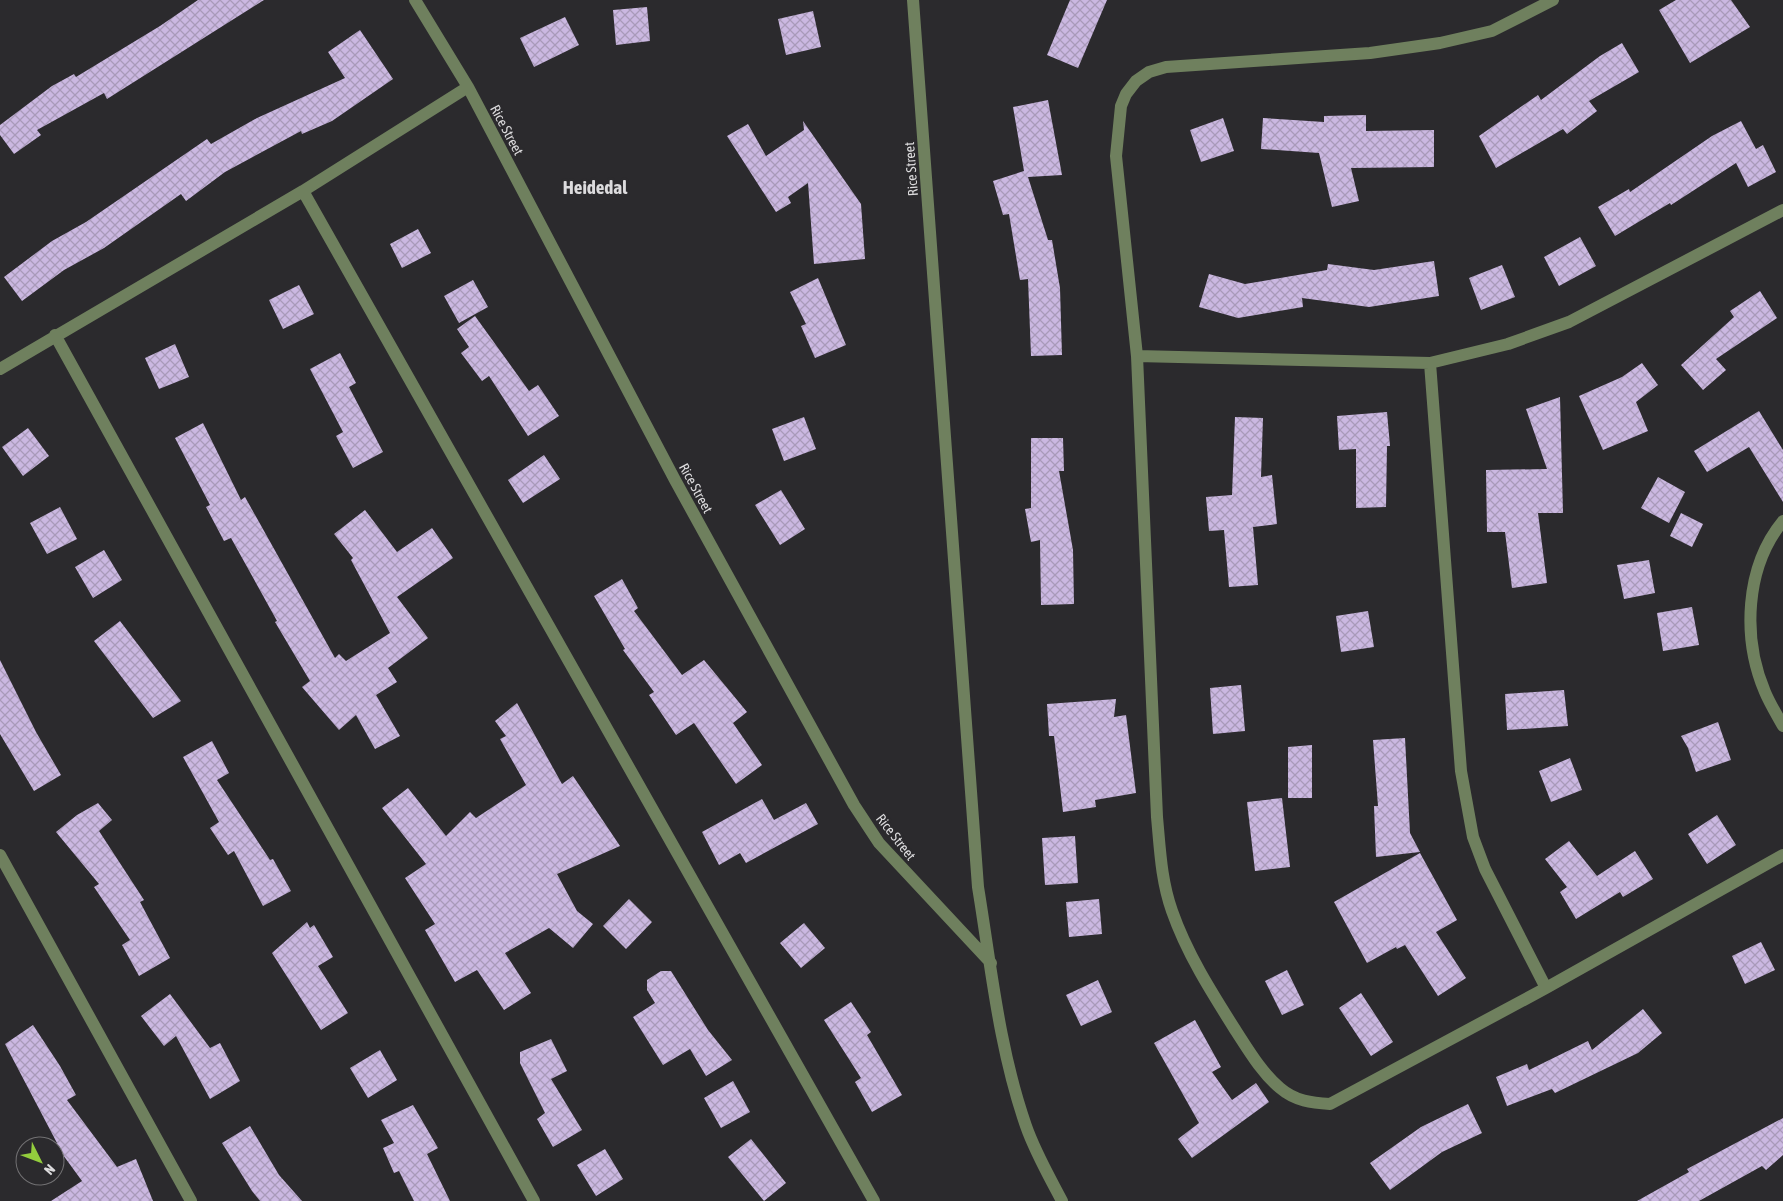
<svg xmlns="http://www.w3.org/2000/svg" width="1783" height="1201" font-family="'Asap Condensed',sans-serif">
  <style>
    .building { fill: url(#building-cross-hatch) }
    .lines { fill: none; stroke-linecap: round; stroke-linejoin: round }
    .minor { stroke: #6f805e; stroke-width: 12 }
    .labels { text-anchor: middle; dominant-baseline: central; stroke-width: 5; stroke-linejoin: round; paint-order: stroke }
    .street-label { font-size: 14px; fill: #dcdbdd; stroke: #2b2a2d }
    .district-label { font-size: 19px; font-weight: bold; fill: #dcdbdd; stroke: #2b2a2d }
  </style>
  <defs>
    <pattern id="building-cross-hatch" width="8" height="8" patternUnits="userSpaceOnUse" patternTransform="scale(1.25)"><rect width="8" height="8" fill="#cbb8e1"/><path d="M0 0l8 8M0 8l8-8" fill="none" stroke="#a99ab9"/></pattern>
  </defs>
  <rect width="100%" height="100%" fill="#2b2a2d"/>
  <path class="building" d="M 198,0 L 264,0 L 107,99 L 104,93 L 37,130 L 41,135 L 14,154 L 0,135 L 0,125 L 52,86 L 74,74 L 76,77 L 160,26 Z
    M 1070,0 L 1107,0 L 1078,68 L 1047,55 Z
    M 1676,0 L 1731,0 L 1750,27 L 1690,63 L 1659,10 Z
    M 647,7 L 650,41 L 616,45 L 613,10 Z
    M 813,11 L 821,47 L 786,55 L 778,19 Z
    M 565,17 L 579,45 L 534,67 L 520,38 Z
    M 360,30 L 393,79 L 332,121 L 302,134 L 301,131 L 225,172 L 186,201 L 181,194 L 104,248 L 64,270 L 22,301 L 4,277 L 52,241 L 86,222 L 207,139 L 211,144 L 257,118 L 345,78 L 328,52 Z
    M 1622,43 L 1639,72 L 1589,101 L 1597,111 L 1567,134 L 1563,129 L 1496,168 L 1479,136 L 1538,95 L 1541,100 L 1600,56 Z
    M 1048,100 L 1062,175 L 1028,177 L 1048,240 L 1052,240 L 1060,288 L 1062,355 L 1031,356 L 1028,279 L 1020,280 L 1009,214 L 1003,215 L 993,181 L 1024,171 L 1013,107 Z
    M 1366,115 L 1366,131 L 1434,130 L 1434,167 L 1351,168 L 1359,201 L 1332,207 L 1319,153 L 1261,149 L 1263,118 L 1324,122 L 1324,116 Z
    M 1223,118 L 1234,151 L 1201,162 L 1190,130 Z
    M 803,121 L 861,204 L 865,259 L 814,264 L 808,183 L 788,197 L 791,203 L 776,212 L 727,136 L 748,124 L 766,156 L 804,130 Z
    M 1741,121 L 1756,149 L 1763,145 L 1776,172 L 1748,187 L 1736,163 L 1671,205 L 1670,203 L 1615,236 L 1598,207 L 1629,189 L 1630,192 L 1712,136 Z
    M 418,229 L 431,253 L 402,268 L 390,244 Z
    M 1580,237 L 1596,266 L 1559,286 L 1544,257 Z
    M 1434,261 L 1439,296 L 1369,307 L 1302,298 L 1303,307 L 1238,318 L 1199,307 L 1209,274 L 1245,284 L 1327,270 L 1328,264 L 1374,270 Z
    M 1502,265 L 1515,297 L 1481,310 L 1469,278 Z
    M 818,278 L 846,345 L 815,358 L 801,326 L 806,324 L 790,292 Z
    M 473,280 L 488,307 L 459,323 L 444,296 Z
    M 299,285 L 314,314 L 283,329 L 269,300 Z
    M 1760,291 L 1777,318 L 1716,359 L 1726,370 L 1703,390 L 1681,365 L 1734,317 L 1730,311 Z
    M 475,316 L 529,391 L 538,385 L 559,416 L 528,436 L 489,376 L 482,381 L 461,353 L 469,347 L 457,329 Z
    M 175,344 L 189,377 L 159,389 L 145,358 Z
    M 340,353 L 356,383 L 349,387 L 383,452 L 353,468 L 336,436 L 343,432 L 310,369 Z
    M 1642,363 L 1658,385 L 1636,402 L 1648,431 L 1603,450 L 1579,396 L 1622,377 Z
    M 1560,397 L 1563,513 L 1538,513 L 1547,583 L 1512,588 L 1505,532 L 1487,532 L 1486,470 L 1547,469 L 1526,409 Z
    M 1759,411 L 1783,450 L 1783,502 L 1749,447 L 1707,472 L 1694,451 Z
    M 1387,412 L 1390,446 L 1387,446 L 1386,507 L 1356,508 L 1356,449 L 1339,450 L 1337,416 Z
    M 804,417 L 816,449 L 784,461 L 772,429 Z
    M 1235,417 L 1263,418 L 1261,477 L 1272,475 L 1277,524 L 1253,527 L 1258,585 L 1229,587 L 1224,530 L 1209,531 L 1206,497 L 1232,495 Z
    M 203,423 L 241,500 L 245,497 L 335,658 L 339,654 L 346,661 L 390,633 L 351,560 L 353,558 L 334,534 L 365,510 L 397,552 L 432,528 L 453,558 L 397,597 L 428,638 L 388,668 L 397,682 L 376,695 L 400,736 L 375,749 L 356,715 L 339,730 L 302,687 L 310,681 L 275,622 L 277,621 L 231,538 L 224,541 L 206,507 L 210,505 L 175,438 Z
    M 28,428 L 49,456 L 23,476 L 2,447 Z
    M 1031,438 L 1063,438 L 1064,471 L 1059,471 L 1073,550 L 1074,604 L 1041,605 L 1040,540 L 1031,542 L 1025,509 L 1031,508 Z
    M 544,455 L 560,479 L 523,503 L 508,480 Z
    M 1658,477 L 1685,492 L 1669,523 L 1641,508 Z
    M 781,490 L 805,529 L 780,545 L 755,505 Z
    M 60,507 L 77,539 L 47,554 L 30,523 Z
    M 1681,513 L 1703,524 L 1692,547 L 1670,536 Z
    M 104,550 L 122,580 L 93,598 L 75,567 Z
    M 1649,560 L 1655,593 L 1624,599 L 1617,565 Z
    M 622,579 L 638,608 L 634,611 L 682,675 L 704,660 L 747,712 L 733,723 L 762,765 L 736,784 L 694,723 L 676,735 L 649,695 L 654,692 L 623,650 L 625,649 L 594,596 Z
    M 1692,607 L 1699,645 L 1663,651 L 1657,613 Z
    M 1368,611 L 1374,647 L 1341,652 L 1336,616 Z
    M 120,621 L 181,701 L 153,718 L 94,641 Z
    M 0,660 L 36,732 L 61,775 L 34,791 L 0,734 Z
    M 1241,685 L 1245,731 L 1213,734 L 1210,688 Z
    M 1564,690 L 1568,726 L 1507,730 L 1505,694 Z
    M 1116,699 L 1114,717 L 1126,715 L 1136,793 L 1095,800 L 1096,807 L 1063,812 L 1054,736 L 1049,736 L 1047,704 Z
    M 517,703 L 562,784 L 573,776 L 620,846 L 557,874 L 577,911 L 593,924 L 573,948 L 549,928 L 505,953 L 531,993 L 504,1010 L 477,970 L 455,982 L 425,930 L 435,924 L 405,878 L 426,864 L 382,808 L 408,788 L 446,836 L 470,812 L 476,818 L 526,785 L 500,739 L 506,736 L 495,721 Z
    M 1718,722 L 1731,760 L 1696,772 L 1688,748 L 1681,736 Z
    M 1405,738 L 1410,833 L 1420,852 L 1376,857 L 1374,806 L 1378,806 L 1373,740 Z
    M 212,741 L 229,773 L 217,780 L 270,860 L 273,859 L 291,891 L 263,906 L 234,851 L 228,855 L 210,828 L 219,822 L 183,757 Z
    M 1312,745 L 1312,798 L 1288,798 L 1288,747 Z
    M 1570,758 L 1582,790 L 1551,802 L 1539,771 Z
    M 1282,798 L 1290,867 L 1255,871 L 1247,802 Z
    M 762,799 L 774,820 L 806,803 L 818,824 L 746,863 L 740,853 L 719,865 L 702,832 Z
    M 98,803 L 112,820 L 99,831 L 144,900 L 140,902 L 170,958 L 139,976 L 122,945 L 130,940 L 94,887 L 99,884 L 56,832 L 77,815 Z
    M 1717,815 L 1736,845 L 1707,864 L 1688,834 Z
    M 1075,836 L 1078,883 L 1045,885 L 1042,838 Z
    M 1569,841 L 1597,876 L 1635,851 L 1653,879 L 1623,897 L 1620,892 L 1576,919 L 1560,892 L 1567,887 L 1545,859 Z
    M 1420,853 L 1457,920 L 1436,932 L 1466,978 L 1438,996 L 1405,945 L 1397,949 L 1396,947 L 1367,963 L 1334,902 Z
    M 629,899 L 652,922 L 626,949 L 603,926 Z
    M 1099,899 L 1102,934 L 1069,937 L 1066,902 Z
    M 307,922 L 310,928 L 314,925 L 333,957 L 318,966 L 348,1013 L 321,1030 L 272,953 Z
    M 804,923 L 825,948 L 801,968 L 780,943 Z
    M 1761,942 L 1775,970 L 1745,984 L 1732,956 Z
    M 1287,970 L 1304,1005 L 1282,1015 L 1265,981 Z
    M 661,971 L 671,971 L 708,1030 L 732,1060 L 706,1076 L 690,1049 L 663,1065 L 633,1017 L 655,1003 L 647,990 L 647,980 Z
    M 1098,980 L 1112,1012 L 1081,1026 L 1066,995 Z
    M 1361,993 L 1393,1042 L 1371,1056 L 1339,1008 Z
    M 170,994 L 210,1048 L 220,1043 L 240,1081 L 210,1099 L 176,1036 L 164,1046 L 141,1016 Z
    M 851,1002 L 871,1032 L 867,1035 L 902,1095 L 872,1112 L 855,1082 L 861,1078 L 824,1020 Z
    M 1643,1009 L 1662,1033 L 1638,1053 L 1555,1093 L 1552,1089 L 1507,1106 L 1496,1077 L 1527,1064 L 1529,1070 L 1588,1041 L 1592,1050 Z
    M 1195,1020 L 1221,1067 L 1212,1072 L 1232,1100 L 1256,1083 L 1269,1102 L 1192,1158 L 1178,1139 L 1199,1123 L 1154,1043 Z
    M 33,1025 L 60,1066 L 76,1095 L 67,1100 L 117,1167 L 136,1159 L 153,1201 L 51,1201 L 82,1181 L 55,1144 L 57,1143 L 5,1044 Z
    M 551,1039 L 567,1071 L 551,1079 L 582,1130 L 553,1147 L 537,1119 L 545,1113 L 520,1063 L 520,1052 Z
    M 380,1050 L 397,1080 L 368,1098 L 350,1068 Z
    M 733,1081 L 750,1112 L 721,1128 L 704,1098 Z
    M 1468,1104 L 1482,1133 L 1442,1152 L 1390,1190 L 1370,1163 L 1421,1127 Z
    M 413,1105 L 438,1148 L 427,1154 L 450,1201 L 414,1201 L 399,1171 L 394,1173 L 383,1148 L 394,1143 L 381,1120 Z
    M 1783,1118 L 1783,1155 L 1766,1170 L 1762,1166 L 1699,1201 L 1637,1201 L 1689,1172 L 1687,1169 Z
    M 250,1126 L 279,1175 L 302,1201 L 260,1201 L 252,1191 L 222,1143 Z
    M 751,1139 L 786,1183 L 764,1201 L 728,1157 Z
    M 605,1149 L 623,1179 L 596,1196 L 577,1165 Z"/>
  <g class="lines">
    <path class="minor" d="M 415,0 L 468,87 L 675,480 L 854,805 L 879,843 L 991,963
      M 913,0 L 978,887 C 991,966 999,1049 1026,1126 C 1035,1152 1049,1176 1062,1201
      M 1553,0 L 1492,31 L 1440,43 L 1370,53 L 1166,67 L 1149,72 L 1136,81 L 1126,94 L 1121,106 L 1116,156 L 1137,356 L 1157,817 C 1160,849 1161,880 1172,911 C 1187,954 1212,993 1236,1031 C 1249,1051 1262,1073 1280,1088 C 1295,1101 1312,1103 1330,1104 L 1546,988 L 1783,855
      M 303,191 L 874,1201
      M 55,335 L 534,1201
      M 1137,356 L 1430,363 L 1508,344 L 1569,322 L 1783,210
      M 1430,363 L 1461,771 L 1473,837 L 1485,869 L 1546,988
      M 0,369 L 303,191 L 468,87
      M 1783,521 C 1745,567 1742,638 1765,692 C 1770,704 1777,715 1783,726
      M 0,855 L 191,1201"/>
  </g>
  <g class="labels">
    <g class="street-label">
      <text transform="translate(507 130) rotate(62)">Rice Street</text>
      <text transform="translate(911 169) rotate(-94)">Rice Street</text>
      <text transform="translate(696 488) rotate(61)">Rice Street</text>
      <text transform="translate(896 837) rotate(52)">Rice Street</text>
    </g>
    <g class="district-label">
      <text x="595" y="187">Heidedal</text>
    </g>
  </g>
  <g transform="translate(40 1161) rotate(132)"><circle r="24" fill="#2b2a2d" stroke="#727173"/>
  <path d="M0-4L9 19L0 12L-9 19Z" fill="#93cd3d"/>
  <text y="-8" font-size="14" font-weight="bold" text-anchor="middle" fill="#dcdbdd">N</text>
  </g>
</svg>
